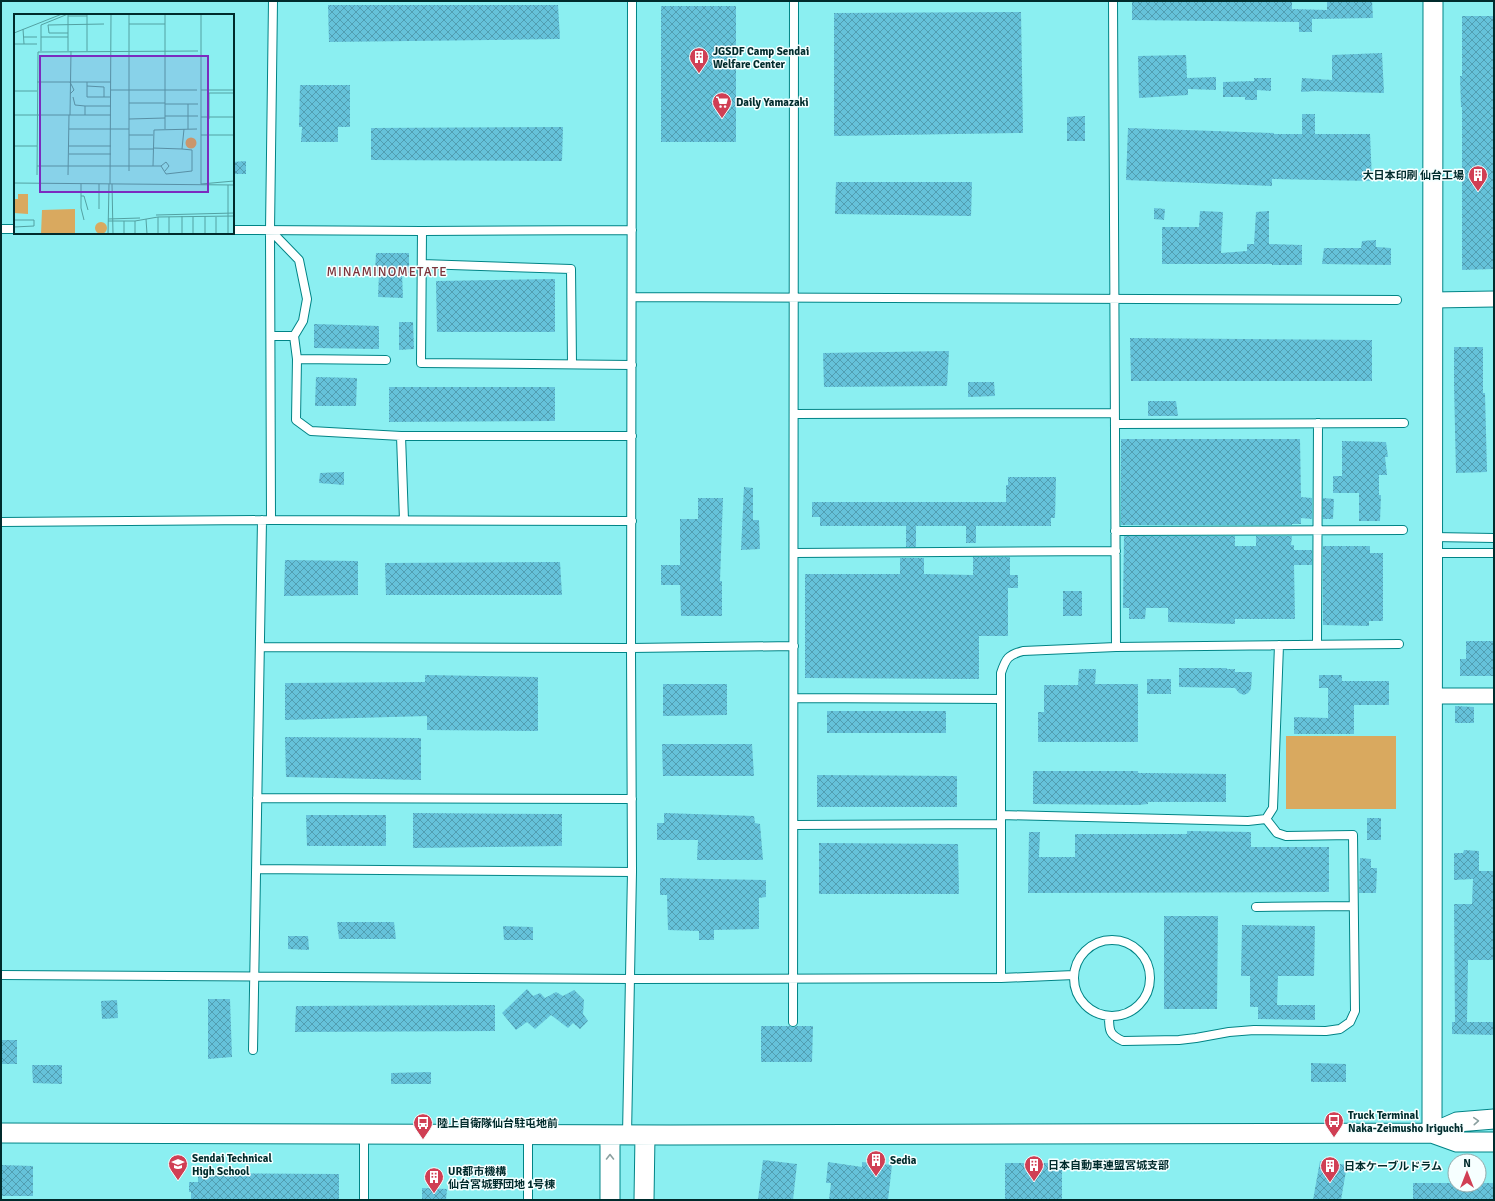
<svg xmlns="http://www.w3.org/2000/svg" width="1495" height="1201" font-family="Signika,'Noto Sans JP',sans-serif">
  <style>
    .green { fill: #d9a95f }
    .building { fill: url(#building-cross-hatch) }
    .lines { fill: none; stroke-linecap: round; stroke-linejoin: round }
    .service-casing { stroke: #008486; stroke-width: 10 }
    .minor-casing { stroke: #008486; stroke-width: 17 }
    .tertiary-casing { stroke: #008486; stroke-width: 21 }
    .service { stroke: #fff; stroke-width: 8 }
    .minor { stroke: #fff; stroke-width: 15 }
    .tertiary { stroke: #fff; stroke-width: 19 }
    .oneway { stroke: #8ca0a0 }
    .labels { text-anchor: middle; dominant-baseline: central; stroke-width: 3; stroke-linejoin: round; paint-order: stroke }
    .poi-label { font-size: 11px; font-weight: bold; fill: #002b2c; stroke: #f6ffff; text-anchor: start }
    .quarter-label { font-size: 13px; letter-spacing: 1px; fill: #7c343b; stroke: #f6ffff }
    .inset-road { fill: none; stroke: #53a1a2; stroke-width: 1 }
    .view { fill: #7b2cbf; fill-opacity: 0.15; stroke: #7b2cbf; stroke-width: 2 }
    .inset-edge { fill: none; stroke: #002b2c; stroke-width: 2 }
  </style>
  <defs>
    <pattern id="building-cross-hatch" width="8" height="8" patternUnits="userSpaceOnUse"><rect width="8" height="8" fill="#65c2da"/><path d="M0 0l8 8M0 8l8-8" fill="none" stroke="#519eb1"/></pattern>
  </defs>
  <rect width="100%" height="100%" fill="#8beff1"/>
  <path class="green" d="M 1286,736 L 1396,736 L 1396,809 L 1286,809 Z"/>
  <path class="building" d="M 1132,1 L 1292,1 L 1292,9 L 1327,10 L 1327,1 L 1372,1 L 1373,18 L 1312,19 L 1312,32 L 1299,32 L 1299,22 L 1132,20 Z
    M 328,5 L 558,5 L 560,39 L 329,42 Z
    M 661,6 L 736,6 L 736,142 L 661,142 Z
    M 1021,12 L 1023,133 L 834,136 L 834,13 Z
    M 1462,16 L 1494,16 L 1494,269 L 1462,270 L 1462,107 L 1461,107 L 1460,76 L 1462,76 Z
    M 1382,53 L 1384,93 L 1315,91 L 1301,92 L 1302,78 L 1332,80 L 1332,55 Z
    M 1186,55 L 1187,78 L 1216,77 L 1216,90 L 1188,89 L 1188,95 L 1139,98 L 1138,56 Z
    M 1254,78 L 1271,78 L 1271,91 L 1257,90 L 1257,100 L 1245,100 L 1245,97 L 1223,97 L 1223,82 L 1254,81 Z
    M 300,85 L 350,85 L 350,127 L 338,127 L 338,142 L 301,142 L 302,127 L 299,127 Z
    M 1302,114 L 1315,114 L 1315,134 L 1370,134 L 1372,181 L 1272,179 L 1272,186 L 1126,180 L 1128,128 L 1274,133 L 1274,134 L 1302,134 Z
    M 1085,116 L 1085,141 L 1067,141 L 1067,117 Z
    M 563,127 L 562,161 L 371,160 L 371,128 Z
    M 246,161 L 246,174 L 233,174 L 233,162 Z
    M 836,182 L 972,182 L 971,216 L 835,214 Z
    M 1154,208 L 1165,209 L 1164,220 L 1154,219 Z
    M 1200,211 L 1223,212 L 1221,253 L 1247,251 L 1247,244 L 1254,244 L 1256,212 L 1269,211 L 1269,244 L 1302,245 L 1302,265 L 1272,265 L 1272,264 L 1162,264 L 1162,227 L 1199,227 Z
    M 1376,240 L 1376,247 L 1391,248 L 1391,265 L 1322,264 L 1324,248 L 1361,248 L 1362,241 Z
    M 376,253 L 409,253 L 409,273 L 402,273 L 403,298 L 378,297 L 379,273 L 375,273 Z
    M 555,279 L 555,332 L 437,332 L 436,281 Z
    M 399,322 L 413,322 L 414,349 L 399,350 Z
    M 314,324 L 379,326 L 379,349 L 314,348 Z
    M 1130,338 L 1372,340 L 1372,381 L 1131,381 Z
    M 1454,347 L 1483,347 L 1483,393 L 1485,393 L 1487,472 L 1456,473 L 1454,385 Z
    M 949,351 L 947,386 L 824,387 L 823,353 Z
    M 316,377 L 357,378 L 356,406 L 315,406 Z
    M 968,382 L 994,382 L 995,396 L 968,397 Z
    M 389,387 L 555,387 L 555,421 L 389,422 Z
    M 1148,401 L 1176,401 L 1178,416 L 1148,416 Z
    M 1121,439 L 1300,439 L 1301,497 L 1312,498 L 1312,519 L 1301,518 L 1301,524 L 1292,524 L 1292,525 L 1121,525 Z
    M 1342,441 L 1386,442 L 1388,457 L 1385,457 L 1387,475 L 1379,475 L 1379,495 L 1381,495 L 1380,521 L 1359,521 L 1359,493 L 1333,493 L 1333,476 L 1342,476 Z
    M 344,472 L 344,485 L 319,483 L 320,473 Z
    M 1008,477 L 1056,477 L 1055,518 L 1051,518 L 1051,526 L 976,526 L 976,543 L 966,543 L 966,526 L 916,526 L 916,547 L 906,547 L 906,526 L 820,526 L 820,517 L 812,517 L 812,502 L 1006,502 L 1006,485 L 1008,485 Z
    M 744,487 L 753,488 L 753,520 L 759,520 L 760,549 L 741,550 Z
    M 698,498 L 723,498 L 720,581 L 722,581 L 722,616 L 681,616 L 680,585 L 661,585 L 661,565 L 680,565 L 680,519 L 698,519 Z
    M 1323,498 L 1334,499 L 1333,519 L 1323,519 Z
    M 1124,536 L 1235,536 L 1235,546 L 1256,546 L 1256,536 L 1292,536 L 1291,545 L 1294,545 L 1294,550 L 1312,550 L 1312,565 L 1294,565 L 1295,619 L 1235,619 L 1235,624 L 1168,622 L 1168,608 L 1146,608 L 1145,619 L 1129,619 L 1129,608 L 1123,608 Z
    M 1323,546 L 1370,546 L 1370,553 L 1383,553 L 1383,621 L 1369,621 L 1369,626 L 1323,625 Z
    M 973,557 L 1010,557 L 1010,575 L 1018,575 L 1018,588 L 1008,588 L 1008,636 L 979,636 L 979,679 L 805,678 L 805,574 L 900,574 L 900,558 L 924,558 L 924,574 L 973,575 Z
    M 285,560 L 358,561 L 358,595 L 284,596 Z
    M 560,562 L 562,595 L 386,595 L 385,563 Z
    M 1063,591 L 1082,591 L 1082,616 L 1063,616 Z
    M 1466,641 L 1494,641 L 1494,676 L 1460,676 L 1460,659 L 1466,659 Z
    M 1179,668 L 1227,668 L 1227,669 L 1235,669 L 1235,672 L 1252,672 L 1251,689 L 1248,693 L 1244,695 L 1239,693 L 1235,688 L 1179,687 Z
    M 1079,669 L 1096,669 L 1095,684 L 1138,684 L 1138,742 L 1038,742 L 1038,712 L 1044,712 L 1044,685 L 1078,685 Z
    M 425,675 L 538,677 L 538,731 L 427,730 L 427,716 L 285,720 L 285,683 L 425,682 Z
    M 1319,675 L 1342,675 L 1342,681 L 1389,681 L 1389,705 L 1354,705 L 1354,734 L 1294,734 L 1294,717 L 1328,718 L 1328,688 L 1319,688 Z
    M 1147,679 L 1171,679 L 1171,694 L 1147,694 Z
    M 663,684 L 727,684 L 727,715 L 663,716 Z
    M 1455,706 L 1474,707 L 1474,723 L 1455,723 Z
    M 827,711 L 946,711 L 946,733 L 827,733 Z
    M 285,737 L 421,738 L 421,780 L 286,777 Z
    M 662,744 L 752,744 L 754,776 L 663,776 Z
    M 1033,771 L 1138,771 L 1138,773 L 1148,773 L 1226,774 L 1226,802 L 1148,802 L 1148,804 L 1138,805 L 1033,804 Z
    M 817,775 L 957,776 L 957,807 L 817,807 Z
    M 413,813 L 562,814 L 562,846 L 413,848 Z
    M 664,813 L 754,816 L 755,823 L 760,824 L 763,860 L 697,860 L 698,840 L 657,840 L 657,823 L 664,823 Z
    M 306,815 L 386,815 L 386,846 L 307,846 Z
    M 1367,818 L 1381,818 L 1381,840 L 1367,840 Z
    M 1187,831 L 1251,832 L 1251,847 L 1329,847 L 1329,892 L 1028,893 L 1029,832 L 1040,832 L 1039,857 L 1075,857 L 1075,834 L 1187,834 Z
    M 819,843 L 958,844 L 959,894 L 819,894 Z
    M 1464,850 L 1479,851 L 1479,871 L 1494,871 L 1494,960 L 1468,960 L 1467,1022 L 1494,1022 L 1494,1035 L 1452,1034 L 1452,1022 L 1455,1022 L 1454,904 L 1472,904 L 1473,879 L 1454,880 L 1454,853 L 1463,853 Z
    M 1360,858 L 1371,859 L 1371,868 L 1377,868 L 1376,893 L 1359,893 Z
    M 660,878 L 766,880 L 766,897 L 759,898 L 759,929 L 714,930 L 714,940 L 699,940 L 699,931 L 668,930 L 667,895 L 660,895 Z
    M 1164,916 L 1218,916 L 1217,1009 L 1164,1009 Z
    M 337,922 L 394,922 L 396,939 L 339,939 Z
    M 1242,925 L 1315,926 L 1314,976 L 1278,976 L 1277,1005 L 1315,1005 L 1315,1020 L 1258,1019 L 1258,1007 L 1250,1007 L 1250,976 L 1241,976 Z
    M 503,926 L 533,927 L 533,940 L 504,940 Z
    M 288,936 L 308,936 L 309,950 L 288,949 Z
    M 527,989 L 533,996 L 540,993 L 545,998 L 556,992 L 563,996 L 574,990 L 584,1000 L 583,1014 L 588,1021 L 580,1029 L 573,1023 L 568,1028 L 551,1015 L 535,1029 L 527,1022 L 516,1030 L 502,1013 Z
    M 208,999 L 230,999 L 232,1057 L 208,1059 Z
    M 117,1000 L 118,1018 L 102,1019 L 101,1001 Z
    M 495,1005 L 495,1031 L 295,1032 L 296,1006 Z
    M 761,1026 L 789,1026 L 793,1027 L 797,1026 L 813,1026 L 812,1062 L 761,1062 Z
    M 1,1040 L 17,1040 L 17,1064 L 1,1064 Z
    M 1311,1063 L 1346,1064 L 1346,1082 L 1311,1082 Z
    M 32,1065 L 62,1065 L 62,1084 L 33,1083 Z
    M 431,1072 L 431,1084 L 391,1084 L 391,1073 Z
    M 763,1160 L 797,1164 L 793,1200 L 758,1200 Z
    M 1320,1161 L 1347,1165 L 1341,1200 L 1313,1200 Z
    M 828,1162 L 862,1167 L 862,1162 L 892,1165 L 888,1200 L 829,1200 L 831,1183 L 826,1183 Z
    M 1005,1163 L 1062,1163 L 1062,1200 L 1005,1200 Z
    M 1,1165 L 33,1166 L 33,1196 L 1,1196 Z
    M 198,1173 L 339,1174 L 339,1200 L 191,1200 L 191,1192 L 189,1192 L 189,1182 L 198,1182 Z
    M 1413,1183 L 1455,1183 L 1455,1185 L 1479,1185 L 1479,1183 L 1494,1183 L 1494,1200 L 1413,1200 Z
    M 422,1188 L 447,1189 L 446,1200 L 422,1200 Z"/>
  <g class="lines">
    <defs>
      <path id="service" d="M 1113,1 L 1116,647
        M 1,229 L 15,229
        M 233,230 L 422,231 L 421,363 L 632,365
        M 270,230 L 299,260 L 307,299 L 303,321 L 294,336 L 271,336
        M 422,231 L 632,230
        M 422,264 L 571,269 L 572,364
        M 632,297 L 1397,300
        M 294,336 L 297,359 L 386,360
        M 297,359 L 296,420 L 311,431 L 401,436 L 404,520
        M 794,414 L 1115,413
        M 1115,424 L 1404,423
        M 401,436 L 632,436
        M 271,520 L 270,230 L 273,1
        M 1,522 L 271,520 L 632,521
        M 1115,531 L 1403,530
        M 1433,537 L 1494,538
        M 794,553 L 1116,551
        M 1433,553 L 1494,553
        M 1317,644 L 1318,423
        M 260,647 L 631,648 L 794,646
        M 794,698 L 1001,699
        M 257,798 L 632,799
        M 1001,815 L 1248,821 L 1266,819 L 1273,808 L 1279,645
        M 794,825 L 1001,824
        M 256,869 L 632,872
        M 1256,907 L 1353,906
        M1074 978a38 38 0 1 1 76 0a38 38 0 1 1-76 0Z
        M 1,975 L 631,979 L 1001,978 L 1074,975
        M 1001,978 L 1001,673 C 1006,658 1008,655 1023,651 L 1116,647 L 1399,644
        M 1109,1016 C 1109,1030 1109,1035 1123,1041 L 1179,1040 L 1196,1038 L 1229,1032 L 1254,1030 L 1326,1031 L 1340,1029 L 1350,1022 L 1355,1011 L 1353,835 L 1286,836 L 1277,833 L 1266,819
        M 793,1022 L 794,1
        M 253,1050 L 262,520
        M 364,1134 L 364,1200
        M 627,1135 L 632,872 L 631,648 L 632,1
        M 528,1200 L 528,1135"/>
      <path id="minor" d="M 1433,300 L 1494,299
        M 1433,696 L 1494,696"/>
      <path id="tertiary" d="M 1,1133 L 670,1135 L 1432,1133 L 1457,1142 L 1494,1142
        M 1432,1133 L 1433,1
        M 1432,1133 L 1457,1122 L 1494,1119
        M 610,1200 L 610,1135
        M 644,1200 L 645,1135"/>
    </defs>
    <use href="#service" class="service-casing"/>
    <use href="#minor" class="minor-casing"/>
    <use href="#tertiary" class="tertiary-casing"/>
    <use href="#service" class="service"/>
    <use href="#minor" class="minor"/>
    <use href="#tertiary" class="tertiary"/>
  </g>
  <defs><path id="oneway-chevron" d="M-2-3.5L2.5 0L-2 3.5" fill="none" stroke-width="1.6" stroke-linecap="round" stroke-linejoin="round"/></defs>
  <g class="oneway">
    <use href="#oneway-chevron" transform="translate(1476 1121) rotate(-4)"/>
    <use href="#oneway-chevron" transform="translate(610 1157) rotate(-90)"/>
  </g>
  <defs>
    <symbol id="building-pin" viewBox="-11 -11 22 30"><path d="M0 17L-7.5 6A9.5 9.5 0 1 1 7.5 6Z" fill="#d03f54" stroke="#f6ffff"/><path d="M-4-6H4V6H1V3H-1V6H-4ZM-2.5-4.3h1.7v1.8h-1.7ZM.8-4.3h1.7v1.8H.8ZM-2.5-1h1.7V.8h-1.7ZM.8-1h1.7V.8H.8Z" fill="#fff"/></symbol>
    <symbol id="supermarket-pin" viewBox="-11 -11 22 30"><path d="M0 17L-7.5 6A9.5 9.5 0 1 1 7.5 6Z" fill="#d03f54" stroke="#f6ffff"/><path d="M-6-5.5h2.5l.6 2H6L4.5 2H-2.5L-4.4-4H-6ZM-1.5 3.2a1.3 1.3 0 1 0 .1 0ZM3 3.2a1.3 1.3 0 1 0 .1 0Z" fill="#fff"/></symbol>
    <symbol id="bus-pin" viewBox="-11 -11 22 30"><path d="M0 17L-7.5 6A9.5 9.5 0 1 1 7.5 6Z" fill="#d03f54" stroke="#f6ffff"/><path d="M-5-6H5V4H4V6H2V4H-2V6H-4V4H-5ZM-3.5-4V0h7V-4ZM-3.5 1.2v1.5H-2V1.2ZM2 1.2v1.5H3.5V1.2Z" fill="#fff"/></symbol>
    <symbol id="school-pin" viewBox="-11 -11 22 30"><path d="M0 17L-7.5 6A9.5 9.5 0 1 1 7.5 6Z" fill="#d03f54" stroke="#f6ffff"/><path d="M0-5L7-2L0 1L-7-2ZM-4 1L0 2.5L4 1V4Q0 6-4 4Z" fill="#fff"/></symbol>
  </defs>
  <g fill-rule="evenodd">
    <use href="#building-pin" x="688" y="46" width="22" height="30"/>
    <use href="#supermarket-pin" x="711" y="91" width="22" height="30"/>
    <use href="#building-pin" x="1467" y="164" width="22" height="30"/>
    <use href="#bus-pin" x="1323" y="1110" width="22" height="30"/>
    <use href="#bus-pin" x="412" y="1112" width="22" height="30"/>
    <use href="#building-pin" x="865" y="1149" width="22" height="30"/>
    <use href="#school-pin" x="167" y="1153" width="22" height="30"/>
    <use href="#building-pin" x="1023" y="1154" width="22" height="30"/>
    <use href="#building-pin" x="1319" y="1155" width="22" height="30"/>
    <use href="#building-pin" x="423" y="1166" width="22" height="30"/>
  </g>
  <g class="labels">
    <g class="poi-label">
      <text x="713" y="51">JGSDF Camp Sendai<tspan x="713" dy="13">Welfare Center</tspan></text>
      <text x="736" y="102">Daily Yamazaki</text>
      <text x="1464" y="175" text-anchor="end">大日本印刷 仙台工場</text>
      <text x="1348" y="1115">Truck Terminal<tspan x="1348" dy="13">Naka-Zeimusho Iriguchi</tspan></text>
      <text x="437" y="1123">陸上自衛隊仙台駐屯地前</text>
      <text x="192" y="1158">Sendai Technical<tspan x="192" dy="13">High School</tspan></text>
      <text x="890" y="1160">Sedia</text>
      <text x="1048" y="1165">日本自動車連盟宮城支部</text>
      <text x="1344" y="1166">日本ケーブルドラム</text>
      <text x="448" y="1171">UR都市機構<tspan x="448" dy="13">仙台宮城野団地 1号棟</tspan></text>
    </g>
    <g class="quarter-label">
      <text x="387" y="272">MINAMINOMETATE</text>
    </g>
  </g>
  <g transform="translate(14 14)">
    <rect width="220" height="220" fill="#8beff1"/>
    <path d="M171.5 129a5.5 5.5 0 1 1 11 0a5.5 5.5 0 1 1-11 0ZM 4,180 L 14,180 L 14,200 L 0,199 L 1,185 L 4,185 ZM 61,195 L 61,220 L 27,220 L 28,196 ZM81 214a6 6 0 1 1 12 0a6 6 0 1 1-12 0Z" fill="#d9a95f"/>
    <path class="inset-road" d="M 151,0 L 151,115M 54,2 L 73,2M 115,10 L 151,10M 9,15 L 10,30M 0,19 L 48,0M 54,19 L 35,19 L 34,11 L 90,10M 10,23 L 23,23M 27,23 L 54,23M 0,30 L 23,30M 27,37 L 27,11 L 54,0 L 54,37M 73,37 L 73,0M 23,68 L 73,68 L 73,83 L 97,83M 56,68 L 60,76 L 56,80M 73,68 L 97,68M 73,72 L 90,73 L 90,83M 97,76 L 183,76M 187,76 L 220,76M 0,77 L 23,77M 59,83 L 61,91 L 71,92 L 71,101M 115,89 L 151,89M 151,90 L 184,90M 71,92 L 97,92M 0,101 L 97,101M 56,101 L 57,37M 151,102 L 184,102M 187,103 L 220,103M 115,105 L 151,104M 195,105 L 195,79 L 220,79M 55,115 L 115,115M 174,115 L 174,90M 115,121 L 139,121M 187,121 L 220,121M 0,132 L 23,132M 55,132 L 97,132M 139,134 L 168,135 L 170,115M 115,135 L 139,135M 55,140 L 97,140M 23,152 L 147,152 L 152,148 L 155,152 L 151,157M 139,152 L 140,116 L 183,115M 147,152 L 152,160 L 178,157 L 178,136 L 168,135M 115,157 L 115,0M 23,161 L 24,38 L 184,37M 54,161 L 55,101M 0,169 L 220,171M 67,170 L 67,194 L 70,206M 96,170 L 97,0M 98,170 L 99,220M 187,170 L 187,0M 187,170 L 220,167M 214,171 L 214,220M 67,182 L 70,182 L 74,196M 85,195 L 85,170M 142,201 L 220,199M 155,203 L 155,220M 179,203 L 179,220M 202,203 L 202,220M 94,205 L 126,204M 132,205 L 133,220M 0,206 L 20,206 L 20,212 L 0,213M 94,207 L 121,207 L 144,203 L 220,202M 94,220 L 95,170M 110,220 L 110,207M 121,220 L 121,207M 144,220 L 144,203M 168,220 L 168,202M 191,220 L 191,202"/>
    <path class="view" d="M 26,42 L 194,42 L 194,178 L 26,178 Z"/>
    <rect width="220" height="220" class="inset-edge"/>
  </g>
  <rect width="1495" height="1201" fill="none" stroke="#002b2c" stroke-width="4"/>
  <g transform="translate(1467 1173)"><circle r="19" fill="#f6ffff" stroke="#94aaab"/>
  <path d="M0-3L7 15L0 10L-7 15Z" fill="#d03f54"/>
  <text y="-6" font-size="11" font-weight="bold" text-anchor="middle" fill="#002b2c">N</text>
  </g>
</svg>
